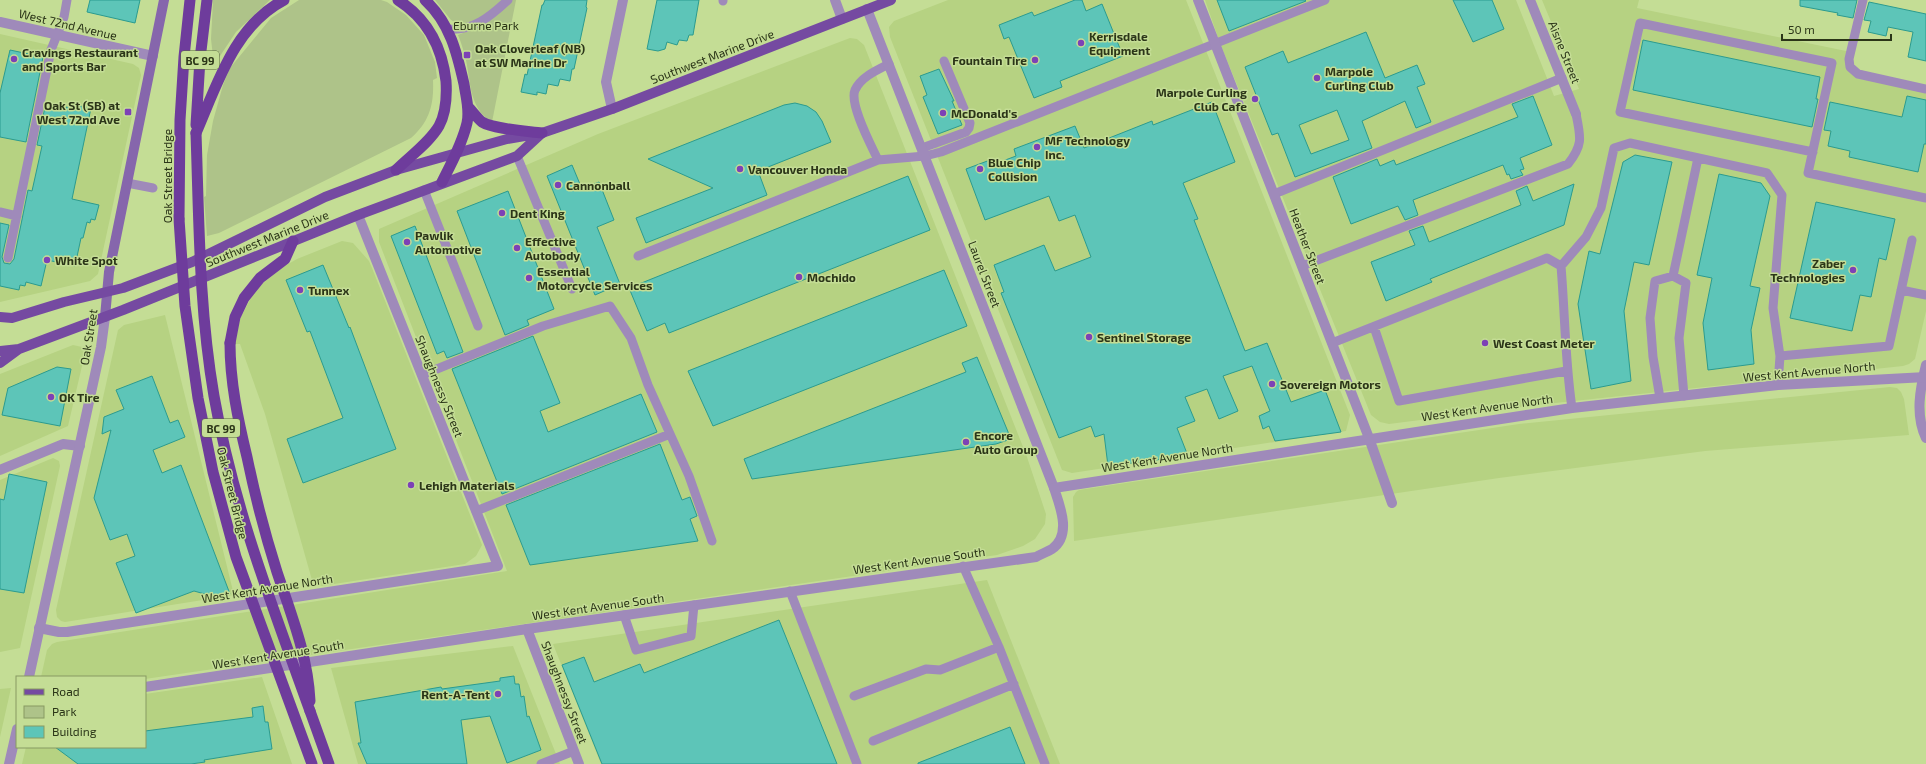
<svg xmlns="http://www.w3.org/2000/svg" width="1926" height="764" font-family="'Exo 2',sans-serif">
  <style>
    .built { fill: #b6d282 }
    .green { fill: #aec389 }
    .building { fill: #5dc5b8; stroke: #2b9b8f; fill-rule: evenodd }
    .lines { fill: none; stroke-linecap: round; stroke-linejoin: round }
    .service { stroke: #9f8aba; stroke-width: 9 }
    .minor { stroke: #9f8aba; stroke-width: 10 }
    .tertiary { stroke: #9f8aba; stroke-width: 10 }
    .secondary { stroke: #8666ac; stroke-width: 10 }
    .primary { stroke: #754aa1; stroke-width: 10 }
    .trunk { stroke: #6e3c9c; stroke-width: 11 }
    .trunk-bridge { stroke: #6e3c9c; stroke-width: 11 }
    .poi-dot { fill: #7d41b6; stroke: #c4dd95; stroke-width: 1.5 }
    .labels { text-anchor: middle; dominant-baseline: central; stroke-width: 3; stroke-linejoin: round; paint-order: stroke }
    .shield { fill: #c4dd95; stroke: #59673e; stroke-width: 1 }
    .shield-label { font-size: 11px; font-weight: bold; fill: #2b3518 }
    .street-label { font-size: 12px; fill: #2b3518; stroke: #c4dd95 }
    .park-label { font-size: 12px; fill: #293314; stroke: #c4dd95 }
    .poi-label { font-size: 12px; font-weight: bold; fill: #2b3518; stroke: #c4dd95; text-anchor: start }
  </style>
  <rect width="100%" height="100%" fill="#c4dd95"/>
  <path class="built" d="M 948,0 L 1186,0 L 1350,415 L 1346,431 L 1072,473 L 1062,470 L 890,37 L 889,27 L 894,21 Z
    M 1205,0 L 1516,0 L 1554,96 L 1579,89 L 1542,0 L 1639,0 L 1637,8 L 1851,52 L 1850,67 L 1926,89 L 1926,311 L 1915,359 L 1909,364 L 1903,366 L 1546,404 L 1389,424 L 1380,422 L 1371,415 L 1220,43 Z
    M 0,34 L 133,64 L 139,68 L 141,75 L 98,274 L 90,281 L 0,302 Z
    M 850,38 L 857,39 L 864,45 L 1027,457 L 1046,514 L 1045,524 L 1035,539 L 1023,546 L 997,555 L 145,679 L 145,677 L 41,677 L 47,650 L 52,644 L 57,642 L 507,571 L 379,242 L 379,229 L 598,134 Z
    M 342,241 L 353,243 L 369,261 L 372,268 L 482,545 L 476,556 L 465,564 L 321,586 L 312,580 L 265,414 L 240,344 L 235,344 L 240,319 L 253,294 L 263,283 L 283,267 L 297,259 Z
    M 165,315 L 234,595 L 65,622 L 61,621 L 57,617 L 56,610 L 118,330 L 124,325 Z
    M 73,345 L 82,347 L 85,353 L 68,426 L 0,456 L 0,374 Z
    M 1890,387 L 1897,388 L 1901,392 L 1904,399 L 1909,435 L 1705,451 L 1499,478 L 1074,541 L 1073,497 L 1076,492 L 1079,490 L 1519,424 Z
    M 53,458 L 59,461 L 60,466 L 20,648 L 0,652 L 0,480 Z
    M 987,580 L 1060,764 L 601,764 L 553,644 Z
    M 513,646 L 560,764 L 358,764 L 331,668 Z
    M 262,677 L 292,764 L 22,764 L 26,747 L 145,747 L 145,694 Z
    M 11,688 L 0,737 L 0,689 Z"/>
  <path class="green" d="M 213,0 L 270,0 L 236,32 L 214,65 L 211,39 Z
    M 299,0 L 381,0 L 387,2 L 406,15 L 424,35 L 435,62 L 437,78 L 433,80 C 434,104 430,121 411,138 L 219,233 L 207,236 L 204,197 L 206,196 L 207,155 L 213,121 L 223,85 L 230,68 L 271,18 Z
    M 435,0 L 516,0 L 492,122 C 468,108 471,79 465,56 C 463,49 461,42 458,35 L 463,33 L 458,24 L 451,20 Z"/>
  <path class="building" d="M 90,0 L 140,0 L 135,23 L 87,12 Z
    M 545,0 L 587,0 L 586,7 L 587,8 L 574,69 L 572,69 L 570,81 L 560,79 L 558,86 L 548,84 L 546,94 L 537,92 L 537,95 L 521,92 L 525,74 L 527,75 L 542,5 L 543,5 Z
    M 657,0 L 699,0 L 693,35 L 689,35 L 687,41 L 679,40 L 677,45 L 667,42 L 665,49 L 658,51 L 647,49 Z
    M 1075,0 L 1082,0 L 1086,11 L 1102,4 L 1123,56 L 1060,81 L 1062,87 L 1034,98 L 1009,37 L 1004,39 L 999,25 L 1032,12 L 1034,16 Z
    M 1217,0 L 1305,0 L 1306,1 L 1229,31 Z
    M 1453,0 L 1492,0 L 1504,29 L 1473,42 Z
    M 1800,0 L 1857,0 L 1853,18 L 1837,15 L 1838,13 L 1800,6 Z
    M 1869,2 L 1926,14 L 1926,61 L 1908,57 L 1913,32 L 1888,27 L 1886,36 L 1868,32 L 1871,21 L 1864,20 Z
    M 1366,32 L 1385,78 L 1417,65 L 1425,84 L 1417,87 L 1431,122 L 1416,128 L 1405,101 L 1362,121 L 1372,148 L 1295,177 L 1278,133 L 1272,135 L 1245,67 L 1283,51 L 1288,63 ZM 1337,110 L 1349,140 L 1311,154 L 1299,125 Z
    M 1643,40 L 1820,77 L 1816,99 L 1818,99 L 1812,127 L 1633,90 Z
    M 10,50 L 43,57 L 26,142 L 0,137 L 0,93 Z
    M 939,69 L 954,101 L 952,101 L 962,125 L 938,134 L 923,97 L 927,95 L 920,76 Z
    M 1533,96 L 1552,145 L 1520,158 L 1524,169 L 1520,170 L 1523,175 L 1511,179 L 1509,174 L 1507,175 L 1503,165 L 1413,200 L 1418,215 L 1405,220 L 1398,206 L 1351,224 L 1333,177 L 1377,159 L 1380,166 L 1394,160 L 1396,165 L 1518,117 L 1512,104 Z
    M 1907,96 L 1926,100 L 1926,144 L 1924,144 L 1918,172 L 1849,157 L 1850,151 L 1828,146 L 1831,131 L 1824,130 L 1830,102 L 1902,117 Z
    M 1212,102 L 1235,162 L 1183,183 L 1198,219 L 1194,220 L 1245,351 L 1267,343 L 1291,402 L 1325,390 L 1341,432 L 1275,441 L 1269,426 L 1263,429 L 1259,416 L 1270,411 L 1252,366 L 1223,376 L 1238,411 L 1219,419 L 1207,389 L 1185,397 L 1195,421 L 1177,428 L 1188,456 L 1108,466 L 1104,434 L 1095,437 L 1091,426 L 1059,438 L 1001,293 L 1004,292 L 994,265 L 1044,245 L 1055,271 L 1091,257 L 1075,215 L 1059,221 L 1049,196 L 985,220 L 966,169 L 990,160 L 992,165 L 1016,156 L 1014,149 L 1075,126 L 1084,148 L 1152,121 L 1153,125 Z
    M 795,103 L 807,106 L 816,112 L 822,121 L 831,142 L 758,171 L 767,195 L 646,243 L 636,218 L 713,188 L 648,159 L 784,105 Z
    M 75,105 L 91,108 L 72,199 L 99,205 L 95,220 L 91,219 L 90,223 L 87,222 L 83,238 L 81,238 L 75,266 L 47,260 L 41,286 L 26,282 L 25,286 L 20,285 L 19,290 L 0,286 L 0,223 L 9,225 L 2,257 L 4,263 L 10,264 L 14,259 L 28,190 L 32,191 L 42,146 L 37,145 L 45,107 L 65,111 L 66,107 L 75,109 Z
    M 1635,155 L 1672,162 L 1649,265 L 1634,262 L 1624,311 L 1631,381 L 1591,389 L 1578,304 L 1589,251 L 1600,254 L 1623,162 Z
    M 572,165 L 582,189 L 599,182 L 614,220 L 597,227 L 620,284 L 595,295 L 547,176 Z
    M 1719,174 L 1761,183 L 1770,196 L 1750,286 L 1760,288 L 1751,330 L 1754,364 L 1708,370 L 1703,323 L 1712,278 L 1697,275 Z
    M 908,176 L 930,230 L 669,333 L 665,323 L 647,331 L 629,288 Z
    M 1574,184 L 1564,225 L 1430,279 L 1432,282 L 1386,301 L 1371,262 L 1415,245 L 1409,231 L 1423,226 L 1429,242 L 1521,205 L 1516,191 L 1527,186 L 1533,201 Z
    M 508,191 L 554,309 L 527,320 L 529,325 L 505,335 L 457,211 Z
    M 1816,202 L 1895,219 L 1886,260 L 1879,258 L 1871,297 L 1860,295 L 1852,331 L 1790,318 Z
    M 415,226 L 463,352 L 447,358 L 444,351 L 437,354 L 391,236 Z
    M 323,265 L 349,328 L 350,327 L 396,449 L 303,483 L 287,439 L 343,418 L 310,331 L 307,332 L 286,280 Z
    M 944,270 L 967,326 L 713,426 L 688,371 Z
    M 533,336 L 560,403 L 540,411 L 548,432 L 641,394 L 657,432 L 502,494 L 452,369 Z
    M 977,357 L 1011,439 L 996,444 L 752,479 L 744,459 L 966,372 L 962,363 Z
    M 57,367 L 71,369 L 60,426 L 2,415 L 8,388 Z
    M 152,376 L 170,423 L 178,420 L 185,437 L 153,450 L 162,473 L 181,465 L 230,594 L 219,598 L 194,591 L 136,613 L 116,563 L 135,556 L 127,534 L 110,540 L 94,498 L 111,430 L 102,434 L 104,417 L 124,409 L 116,390 Z
    M 660,444 L 682,500 L 690,497 L 697,516 L 690,519 L 698,541 L 530,565 L 506,505 Z
    M 9,474 L 47,482 L 24,593 L 0,589 L 0,499 L 4,500 Z
    M 779,620 L 837,764 L 602,764 L 562,665 L 584,657 L 594,682 L 640,664 L 644,673 Z
    M 514,676 L 515,684 L 519,684 L 521,697 L 524,696 L 527,717 L 529,716 L 541,750 L 507,763 L 490,716 L 461,720 L 467,764 L 367,764 L 358,743 L 361,743 L 355,702 L 441,687 L 442,689 L 500,681 L 500,678 Z
    M 263,706 L 265,722 L 268,722 L 272,749 L 204,760 L 205,762 L 191,764 L 78,764 L 55,747 L 145,747 L 145,731 L 253,717 L 252,708 Z
    M 1010,727 L 1025,764 L 918,764 L 918,763 Z"/>
  <g class="lines">
    <path class="service" d="M 1863,0 L 1849,59 L 1850,67 L 1858,74 L 1926,89
      M 723,1 L 723,0
      M 447,29 C 472,32 491,16 508,0
      M 922,148 L 966,132 L 969,128 L 970,123 L 944,61
      M 1813,152 L 1620,112 L 1640,23 L 1832,63 L 1808,173 L 1926,198
      M 517,156 L 572,289
      M 878,160 C 871,145 849,104 855,90 C 861,77 877,70 889,64
      M 127,183 L 153,188
      M 424,190 L 478,326
      M 1274,194 L 1562,78
      M 0,212 L 17,216
      M 638,256 L 878,160 L 925,156 L 941,152 L 1325,0
      M 8,258 L 51,50 L 64,17 L 67,0
      M 1302,266 L 1568,164 C 1583,145 1581,138 1576,114
      M 1673,276 L 1698,158
      M 1901,290 L 1926,295
      M 1374,327 L 1399,401 L 1566,371
      M 1332,343 L 1547,258 L 1561,266
      M 1780,356 L 1889,346 L 1912,240
      M 422,375 L 543,326 L 610,306 L 631,338 L 648,385 L 689,476 L 712,541
      M 1660,398 L 1653,357 L 1650,318 L 1655,281 L 1673,276 L 1686,283 L 1679,338 L 1684,396
      M 1572,408 C 1565,361 1565,314 1561,266 L 1586,237 L 1601,208 L 1614,148 L 1630,143 L 1767,173 L 1782,195 L 1773,308 L 1780,356 L 1778,385
      M 476,511 L 670,434
      M 963,566 L 999,647 L 1045,764
      M 790,591 L 857,764
      M 624,615 L 636,650 L 691,636 L 694,605
      M 854,696 L 926,669 L 940,670 L 999,647
      M 873,741 L 1014,684
      M 541,764 L 574,751"/>
    <path class="minor" d="M 835,0 L 842,19
      M 1198,0 L 1369,438 L 1392,503
      M 1530,0 L 1576,114
      M 867,9 L 1054,488
      M 0,22 L 153,56
      M 612,109 L 606,82 L 623,0
      M 1926,365 C 1920,389 1915,415 1926,438
      M 0,470 L 63,444 L 80,446
      M 39,628 L 59,632 L 67,632 L 498,566 L 358,215
      M 527,629 L 579,764
      M 9,764 L 17,729"/>
    <path class="tertiary" d="M 29,677 L 101,347 L 105,317
      M 145,687 L 527,629 L 1036,557 C 1041,554 1047,552 1052,549 C 1072,535 1060,506 1054,488 L 1572,408 L 1778,385 L 1926,377"/>
    <path class="secondary" d="M 105,317 L 109,272 L 164,0"/>
    <path class="primary" d="M 0,317 L 12,318 L 64,302 L 123,288 L 192,262 L 325,197 L 396,170 L 507,139 L 542,133 L 612,109 L 891,0
      M 0,351 L 19,349
      M 0,363 L 19,349 L 123,310 L 358,215 L 517,156 L 542,133"/>
    <path class="trunk" d="M 425,0 C 450,23 457,53 464,84 C 466,98 470,110 467,123 C 462,144 451,164 442,182
      M 469,108 C 473,112 477,118 482,122 C 493,129 527,131 542,133
      M 196,125 L 200,59 L 207,0
      M 196,133 C 217,85 234,26 284,0
      M 396,170 C 410,156 429,143 439,126 C 446,113 447,97 446,81 C 442,47 428,19 398,0
      M 179,219 L 180,120 L 184,57 L 190,0
      M 230,343 L 235,317 L 244,298 L 260,278 L 285,259 L 293,241
      M 310,711 L 329,764"/>
    <path class="trunk-bridge" d="M 196,133 C 199,221 199,309 214,396 C 233,505 273,608 310,711
      M 179,219 L 185,306 L 198,398 L 213,472 L 236,557 L 312,764
      M 230,343 C 230,382 238,420 247,457 C 255,496 265,534 277,572 C 291,614 308,656 310,701"/>
  </g>
  <g class="poi-dot">
    <circle cx="1081" cy="43" r="4"/>
    <rect x="463" y="51" width="8" height="8" rx="2"/>
    <circle cx="14" cy="59" r="4"/>
    <circle cx="1035" cy="60" r="4"/>
    <circle cx="1317" cy="78" r="4"/>
    <circle cx="1255" cy="99" r="4"/>
    <rect x="124" y="108" width="8" height="8" rx="2"/>
    <circle cx="943" cy="113" r="4"/>
    <circle cx="1037" cy="147" r="4"/>
    <circle cx="740" cy="169" r="4"/>
    <circle cx="980" cy="169" r="4"/>
    <circle cx="558" cy="185" r="4"/>
    <circle cx="502" cy="213" r="4"/>
    <circle cx="407" cy="242" r="4"/>
    <circle cx="517" cy="248" r="4"/>
    <circle cx="47" cy="260" r="4"/>
    <circle cx="1853" cy="270" r="4"/>
    <circle cx="799" cy="277" r="4"/>
    <circle cx="529" cy="278" r="4"/>
    <circle cx="300" cy="290" r="4"/>
    <circle cx="1089" cy="337" r="4"/>
    <circle cx="1485" cy="343" r="4"/>
    <circle cx="1272" cy="384" r="4"/>
    <circle cx="51" cy="397" r="4"/>
    <circle cx="966" cy="442" r="4"/>
    <circle cx="411" cy="485" r="4"/>
    <circle cx="498" cy="694" r="4"/>
  </g>
  <g class="labels">
    <g class="shield">
      <rect x="181" y="51" width="38" height="18" rx="3"/>
      <rect x="202" y="419" width="38" height="18" rx="3"/>
    </g>
    <g class="shield-label">
      <text x="200" y="60">BC 99</text>
      <text x="221" y="428">BC 99</text>
    </g>
    <g class="street-label">
      <text transform="translate(68 24) rotate(13)">West 72nd Avenue</text>
      <text transform="translate(1565 52) rotate(68)">Aisne Street</text>
      <text transform="translate(712 56) rotate(-21)">Southwest Marine Drive</text>
      <text transform="translate(167 176) rotate(-90)">Oak Street Bridge</text>
      <text transform="translate(267 238) rotate(-22)">Southwest Marine Drive</text>
      <text transform="translate(1308 246) rotate(69)">Heather Street</text>
      <text transform="translate(985 274) rotate(69)">Laurel Street</text>
      <text transform="translate(88 337) rotate(-81)">Oak Street</text>
      <text transform="translate(1809 371) rotate(-5)">West Kent Avenue North</text>
      <text transform="translate(440 386) rotate(68)">Shaughnessy Street</text>
      <text transform="translate(1487 407) rotate(-8)">West Kent Avenue North</text>
      <text transform="translate(1167 457) rotate(-9)">West Kent Avenue North</text>
      <text transform="translate(233 493) rotate(76)">Oak Street Bridge</text>
      <text transform="translate(919 560) rotate(-8)">West Kent Avenue South</text>
      <text transform="translate(267 588) rotate(-9)">West Kent Avenue North</text>
      <text transform="translate(598 606) rotate(-8)">West Kent Avenue South</text>
      <text transform="translate(278 654) rotate(-9)">West Kent Avenue South</text>
      <text transform="translate(565 692) rotate(69)">Shaughnessy Street</text>
    </g>
    <g class="park-label">
      <text x="486" y="25">Eburne Park</text>
    </g>
    <g class="poi-label">
      <text x="1089" y="36">Kerrisdale<tspan x="1089" dy="14">Equipment</tspan></text>
      <text x="475" y="48">Oak Cloverleaf (NB)<tspan x="475" dy="14">at SW Marine Dr</tspan></text>
      <text x="22" y="52">Cravings Restaurant<tspan x="22" dy="14">and Sports Bar</tspan></text>
      <text x="1027" y="60" text-anchor="end">Fountain Tire</text>
      <text x="1325" y="71">Marpole<tspan x="1325" dy="14">Curling Club</tspan></text>
      <text x="1247" y="92" text-anchor="end">Marpole Curling<tspan x="1247" dy="14">Club Cafe</tspan></text>
      <text x="120" y="105" text-anchor="end">Oak St (SB) at<tspan x="120" dy="14">West 72nd Ave</tspan></text>
      <text x="951" y="113">McDonald's</text>
      <text x="1045" y="140">MF Technology<tspan x="1045" dy="14">Inc.</tspan></text>
      <text x="988" y="162">Blue Chip<tspan x="988" dy="14">Collision</tspan></text>
      <text x="748" y="169">Vancouver Honda</text>
      <text x="566" y="185">Cannonball</text>
      <text x="510" y="213">Dent King</text>
      <text x="415" y="235">Pawlik<tspan x="415" dy="14">Automotive</tspan></text>
      <text x="525" y="241">Effective<tspan x="525" dy="14">Autobody</tspan></text>
      <text x="55" y="260">White Spot</text>
      <text x="1845" y="263" text-anchor="end">Zaber<tspan x="1845" dy="14">Technologies</tspan></text>
      <text x="537" y="271">Essential<tspan x="537" dy="14">Motorcycle Services</tspan></text>
      <text x="807" y="277">Mochido</text>
      <text x="308" y="290">Tunnex</text>
      <text x="1097" y="337">Sentinel Storage</text>
      <text x="1493" y="343">West Coast Meter</text>
      <text x="1280" y="384">Sovereign Motors</text>
      <text x="59" y="397">OK Tire</text>
      <text x="974" y="435">Encore<tspan x="974" dy="14">Auto Group</tspan></text>
      <text x="419" y="485">Lehigh Materials</text>
      <text x="490" y="694" text-anchor="end">Rent-A-Tent</text>
    </g>
  </g>
  <rect x="16" y="676" width="130" height="72" fill="#c4dd95" stroke="#879a63"/>
  <rect x="24" y="689" width="20" height="6" fill="#754aa1" stroke="#879a63"/>
  <text x="52" y="696" font-size="12" fill="#2b3518">Road</text>
  <rect x="24" y="706" width="20" height="12" fill="#aec389" stroke="#879a63"/>
  <text x="52" y="716" font-size="12" fill="#2b3518">Park</text>
  <rect x="24" y="726" width="20" height="12" fill="#5dc5b8" stroke="#879a63"/>
  <text x="52" y="736" font-size="12" fill="#2b3518">Building</text>
  <path d="M1782 34v6h109v-6" fill="none" stroke="#2b3518" stroke-width="2"/>
  <text x="1788" y="34" font-size="12" fill="#2b3518" stroke="#c4dd95" stroke-width="3" paint-order="stroke">50 m</text>
</svg>
